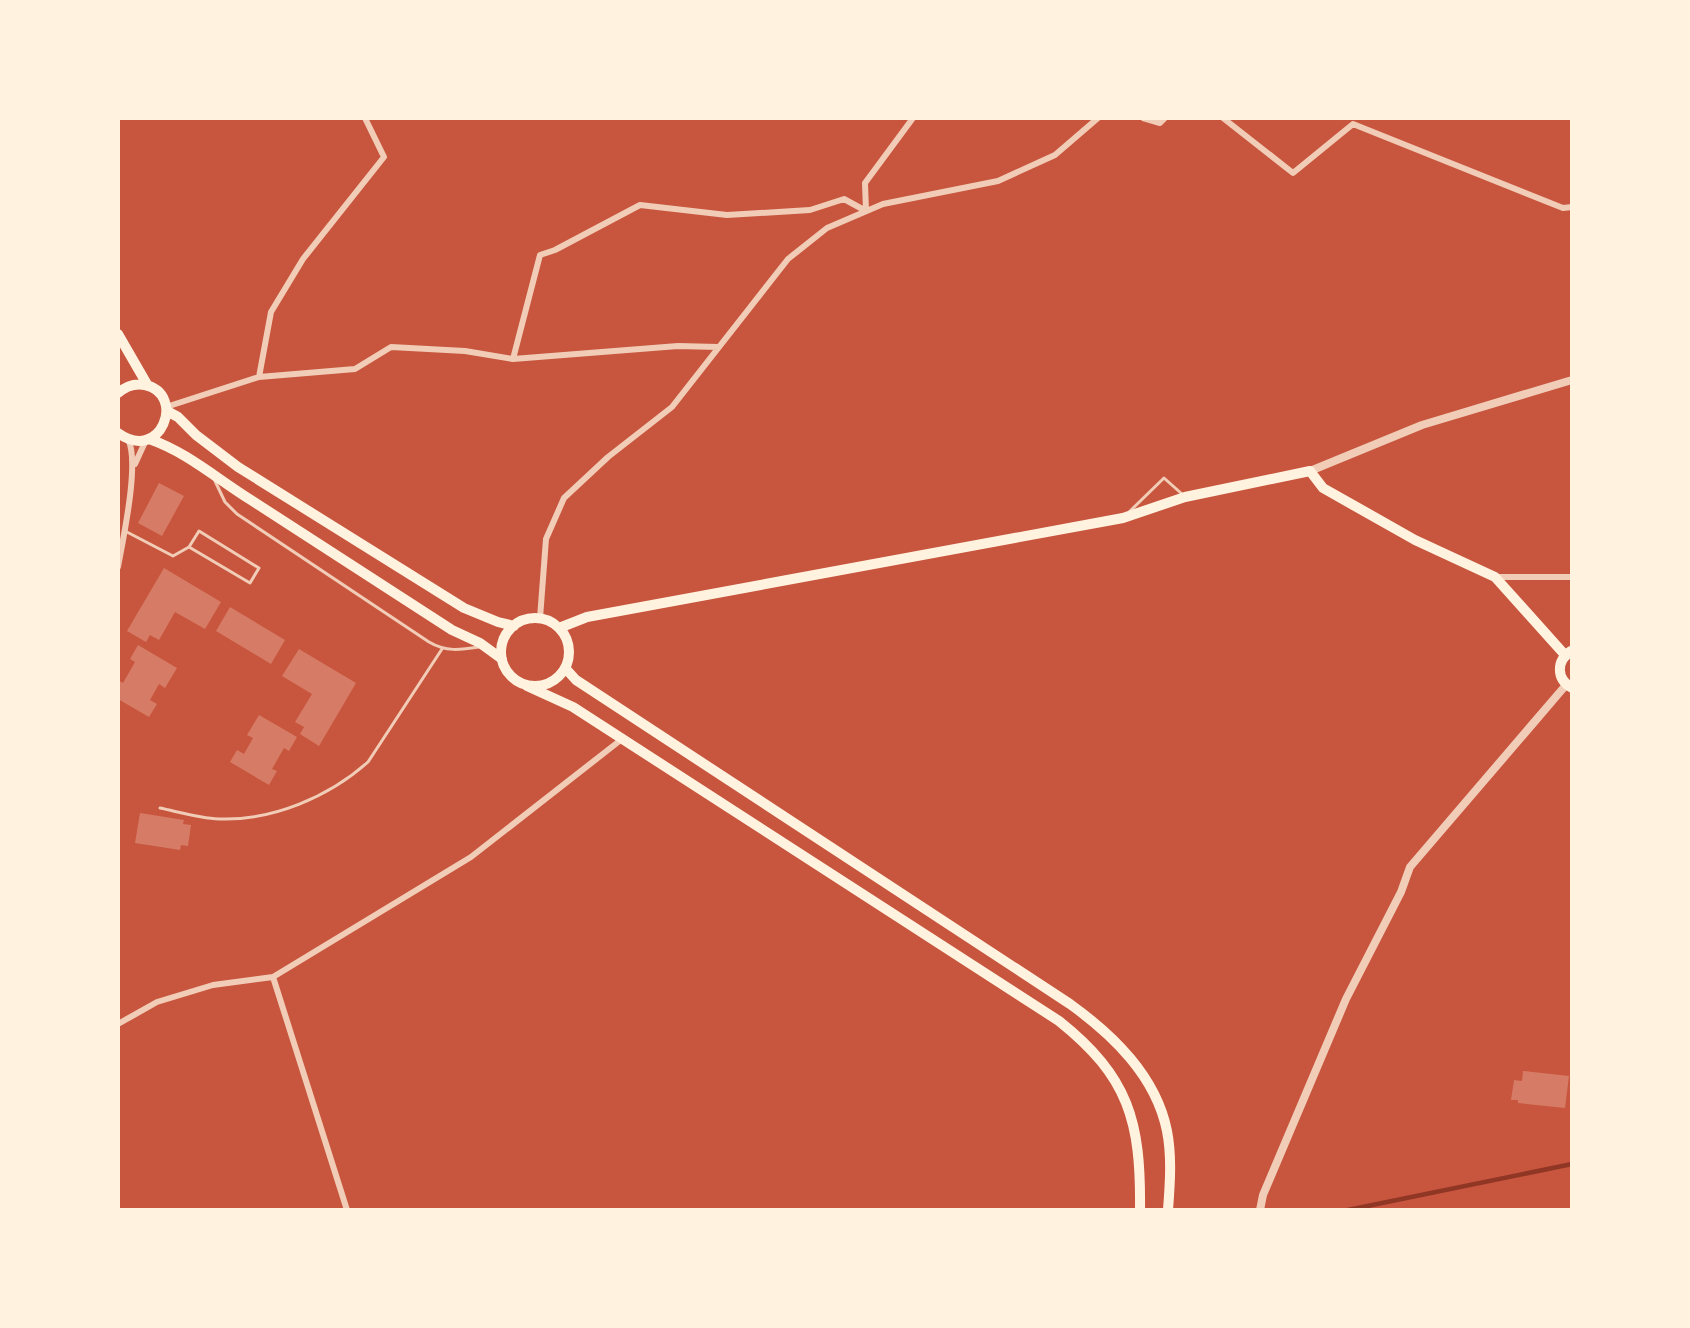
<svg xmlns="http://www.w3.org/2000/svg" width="1690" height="1328" font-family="'Asap Condensed',sans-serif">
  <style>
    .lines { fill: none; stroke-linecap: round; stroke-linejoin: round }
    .stream { stroke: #8f3625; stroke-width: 4.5 }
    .building { fill: #d67c66 }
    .service { stroke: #f1ccb7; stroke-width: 3 }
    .minor { stroke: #f1ccb7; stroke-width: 6 }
    .tertiary { stroke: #f1ccb7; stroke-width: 8 }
    .primary { stroke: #fff3e0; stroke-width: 10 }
  </style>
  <rect width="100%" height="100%" fill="#c8553d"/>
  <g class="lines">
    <path class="stream" d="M 1348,1210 L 1572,1164"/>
  </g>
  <path class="building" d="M 159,483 L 184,496 L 162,536 L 138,523 Z
    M 164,568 L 221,602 L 205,629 L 175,612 L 159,640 L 150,635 L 146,642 L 127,631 Z
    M 230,607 L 285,640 L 271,664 L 216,631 Z
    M 138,645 L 177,668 L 165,688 L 159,684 L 150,700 L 157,704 L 149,717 L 118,699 L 118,680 L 123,683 L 135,662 L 130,659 Z
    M 299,649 L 356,683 L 319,746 L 300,734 L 304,727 L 295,722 L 312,694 L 282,676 Z
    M 259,715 L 297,737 L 289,751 L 284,748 L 272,769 L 277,771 L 269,785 L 230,762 L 237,750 L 244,754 L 253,738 L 247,735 Z
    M 140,813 L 184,820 L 183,824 L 191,825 L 188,846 L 181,845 L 180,850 L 135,843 Z
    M 1523,1071 L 1569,1076 L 1565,1108 L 1518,1103 L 1518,1100 L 1511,1100 L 1514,1080 L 1522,1081 Z"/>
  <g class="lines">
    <path class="service" d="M 215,481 L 225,502 L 237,514 L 429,642 C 446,652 460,650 479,647
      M 1130,511 L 1164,478 L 1182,494
      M 125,531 L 173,556 L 189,547 L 250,583 L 259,568 L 199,531 L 189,547
      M 160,808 C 179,812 199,818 219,819 C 272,821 329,797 368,762 L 442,649"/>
    <path class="minor" d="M 1143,118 L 1160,123 L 1165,118
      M 1223,118 L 1293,173 L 1353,124 L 1563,208 L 1572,207
      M 513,359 L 678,346 L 718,347
      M 259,377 L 355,369 L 391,347 L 465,351 L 513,359 L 540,255 L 555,250 L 640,205 L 727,215 L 810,210 L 844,199 L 866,211 L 865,183 L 913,118
      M 166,407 L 259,377 L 271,312 L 303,259 L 384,157 L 365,118
      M 135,464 L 146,440
      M 118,567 C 123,539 140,462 128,439
      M 1496,577 L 1572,577
      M 540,618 L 546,539 L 564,498 L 608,457 L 672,407 L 788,259 L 827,228 L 883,204 L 998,181 L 1055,155 L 1098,118
      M 118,1024 L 157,1002 L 213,985 L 273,977
      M 347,1210 L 273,977 L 471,857 L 622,739"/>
    <path class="tertiary" d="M 1310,471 L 1422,425 L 1572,380
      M 1260,1210 L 1263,1195 L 1346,999 L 1401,892 L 1410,867 L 1566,685"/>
    <path class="primary" d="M 118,334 L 148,386
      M 118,393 C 126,386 135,383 145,385 C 187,394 161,464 118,433
      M 167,411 L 178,417 L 196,435 L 238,467 L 464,608 L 498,622 L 514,626
      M 149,439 C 187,452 217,479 251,500 C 318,544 385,586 452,630 L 480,643 L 502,659
      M501 652a34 34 0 1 1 68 0a34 34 0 1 1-68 0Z
      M 559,628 L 587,617 L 1123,518 L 1185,497 L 1310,471 L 1323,488 L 1415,540 L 1495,577 L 1565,655
      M 1571,651 C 1556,661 1556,679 1572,688
      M 566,669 L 576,680 L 1070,1004 C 1113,1035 1156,1076 1167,1131 C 1172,1156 1170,1184 1168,1210
      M 527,686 L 573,707 L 1059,1021 C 1129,1077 1141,1121 1140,1210"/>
  </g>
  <rect width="1690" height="1328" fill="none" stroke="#fff3e0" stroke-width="240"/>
</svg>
